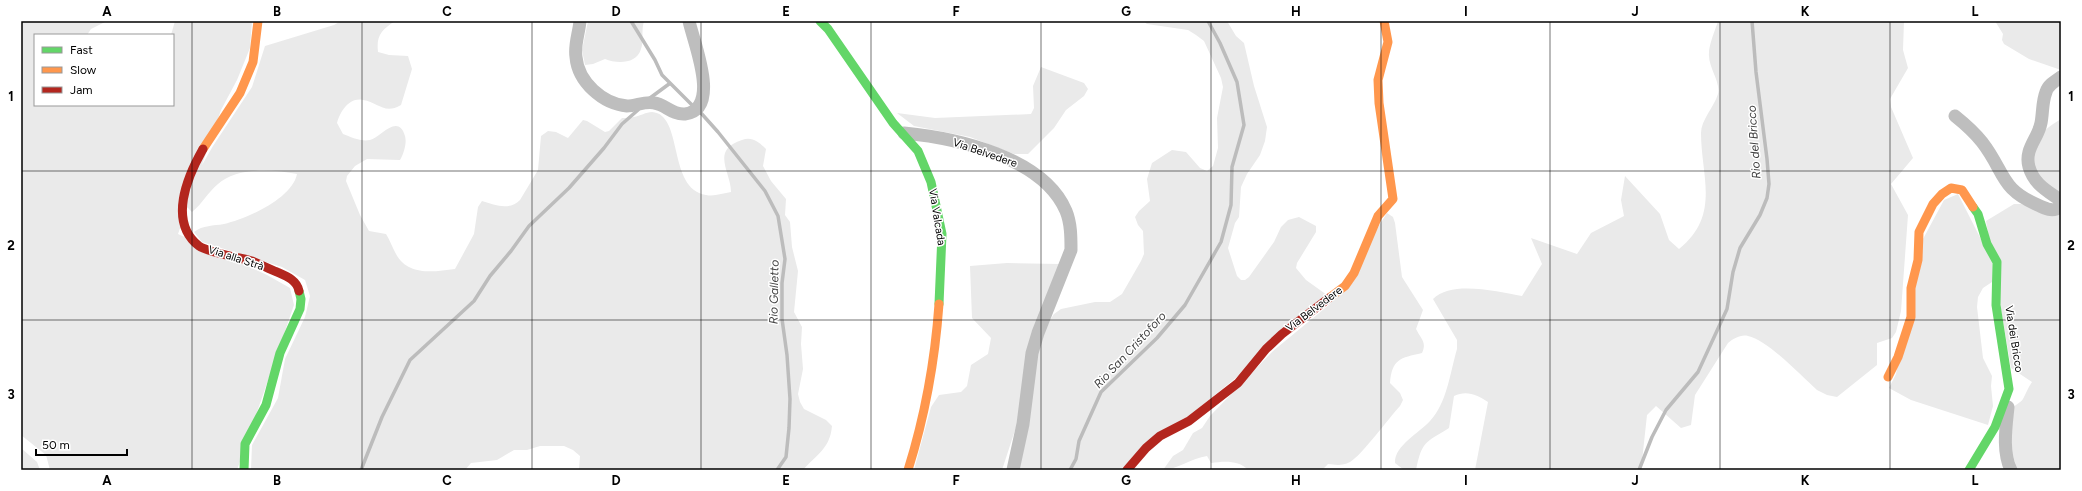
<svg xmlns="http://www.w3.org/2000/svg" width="2082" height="491" font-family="Figtree,sans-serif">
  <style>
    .green { fill: #eaeaea }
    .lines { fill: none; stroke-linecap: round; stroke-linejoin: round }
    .stream { stroke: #bcbcbc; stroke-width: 3.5 }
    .street { stroke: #bebebe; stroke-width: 13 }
    .fast { stroke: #63d668; stroke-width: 9 }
    .slow { stroke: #ff974d; stroke-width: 9 }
    .jam { stroke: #b3261e; stroke-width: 9 }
    .grid { fill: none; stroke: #000; stroke-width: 1; stroke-opacity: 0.55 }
    .labels { text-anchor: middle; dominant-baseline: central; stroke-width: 3; stroke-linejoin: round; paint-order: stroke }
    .street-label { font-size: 11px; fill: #000; stroke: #fff }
    .water-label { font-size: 12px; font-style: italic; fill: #414141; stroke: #fff }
    .neatline { fill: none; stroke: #000; stroke-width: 1.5 }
    .grid-label { font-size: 13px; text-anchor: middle; font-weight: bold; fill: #000 }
  </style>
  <rect width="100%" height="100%" fill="#fff"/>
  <path class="green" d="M 21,21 L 107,21 L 91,29 L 87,35 L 35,35 L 35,105 L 173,105 L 173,35 L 171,35 L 175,21 L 252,21 L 250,48 L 237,80 L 221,110 L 178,234 L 267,275 L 290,288 L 294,305 L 237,470 L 50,470 L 46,455 L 21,435 Z
    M 341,21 L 395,21 C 382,30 376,35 378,52 L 389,55 L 408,56 L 412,69 L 401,105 C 384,115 378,102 363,100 C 349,97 340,112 337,123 L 343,134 C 351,137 361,142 370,140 C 380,138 398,112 405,136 C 407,143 404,153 400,160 L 367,159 L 355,166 L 347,176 L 346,181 L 360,215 L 369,231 L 386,234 C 390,240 392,247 396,254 C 408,276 433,272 455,269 L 474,234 L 478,207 L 482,201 C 495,205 509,211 520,200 L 538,170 L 541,136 L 548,131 L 556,132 L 568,138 L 583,120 L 587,121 L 605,132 L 609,131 L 622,118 C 626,118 630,118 634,117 C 640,116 646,112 652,112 C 684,114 667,189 706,195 C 714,197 723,193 731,192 C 731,172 710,150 742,140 C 752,136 759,142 766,149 L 763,166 L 771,181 L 786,199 L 785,215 L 790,222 L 792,247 L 798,271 L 794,312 L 802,327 L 801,344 L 803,369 L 798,394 L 800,402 L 804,409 L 826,420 L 832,426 C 830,449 816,455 803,470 L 579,470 L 580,456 L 573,450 L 564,446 L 540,446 L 527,450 L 514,450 L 497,460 L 471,463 L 465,470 L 251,470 L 252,445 L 278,398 L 285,359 L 305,317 L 310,296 L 305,280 L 282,267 L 202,242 L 194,232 C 203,225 213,226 224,224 C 246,219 292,199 297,174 C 273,169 237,167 218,184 C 208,192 202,204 192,212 L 187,207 L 195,177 L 213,146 L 252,87 L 265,46 L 334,25 Z
    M 588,21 L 644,21 C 641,31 644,40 641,49 C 637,64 617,64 605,59 L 593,64 L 585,65 L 582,50 Z
    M 1143,21 L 1227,21 L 1236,36 L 1244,43 L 1254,86 L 1267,127 L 1265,141 L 1260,155 L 1247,174 L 1241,187 L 1239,217 L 1235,223 L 1228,248 L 1237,276 L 1241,280 L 1245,280 L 1249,277 L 1274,242 L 1281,227 L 1288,220 L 1299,217 L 1316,226 L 1316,232 L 1297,263 L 1296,268 L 1306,280 L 1327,295 L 1243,372 L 1123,470 L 1017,470 L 1038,347 L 1050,320 L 1054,314 L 1061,309 L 1095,302 L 1110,302 L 1122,294 L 1141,261 L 1144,254 L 1143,231 L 1138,225 L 1135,217 L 1139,211 L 1150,201 L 1147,179 L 1152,163 L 1172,150 L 1186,152 L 1200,168 L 1207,171 L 1213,166 L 1218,148 L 1217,118 L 1223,87 L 1221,78 L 1204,41 L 1196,35 L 1188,30 L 1147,24 Z
    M 1718,21 L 1904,21 L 1903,50 L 1908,68 L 1890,99 L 1891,107 L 1913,158 L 1891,184 L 1908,215 L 1901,311 L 1896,332 L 1892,338 L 1877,343 L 1877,365 L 1837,397 L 1827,395 L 1817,390 C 1801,376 1768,340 1748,336 C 1741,334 1733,339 1728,343 L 1695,395 L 1691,425 L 1681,428 L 1656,406 L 1647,415 L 1641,470 L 1475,470 L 1488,402 C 1477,395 1467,390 1454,396 L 1449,428 C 1425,443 1422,441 1416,470 L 1404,470 L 1395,463 C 1394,446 1419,433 1430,421 C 1447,403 1450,373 1457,349 L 1457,340 L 1433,299 C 1452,280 1498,292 1522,296 L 1542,264 L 1531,238 L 1577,254 L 1591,233 L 1624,216 L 1621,200 L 1625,176 L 1660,214 L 1669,240 L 1679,249 C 1721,215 1701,176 1701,133 C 1701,120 1714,107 1718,94 C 1721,83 1709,68 1709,56 C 1708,46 1715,31 1718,21 Z
    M 1995,21 L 2061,21 L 2061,70 L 2029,59 L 2004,44 L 2002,40 L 2003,34 Z
    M 1041,67 L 1084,83 L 1088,89 L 1084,96 L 1066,110 L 1054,128 L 1028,154 L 1014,154 L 970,137 L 914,126 L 897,113 L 935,118 L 1031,114 L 1034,108 L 1033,86 Z
    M 2061,119 L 2061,196 L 2034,172 C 2032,143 2035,135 2061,119 Z
    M 1958,194 L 1992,261 L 1992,282 L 1983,288 L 1978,297 L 1977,307 L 1983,358 L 1992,376 L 1991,386 L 1993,406 L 1988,425 L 1911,400 L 1889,388 L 1896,374 L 1923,239 L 1944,200 Z
    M 2014,204 L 2021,204 L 2061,213 L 2061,470 L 2018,470 C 2011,452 2003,428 2012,409 C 2015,404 2021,403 2023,399 C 2026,393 2028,388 2032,382 L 2011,368 L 1986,221 Z
    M 1387,213 L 1393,217 L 1395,223 L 1402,277 L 1423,310 L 1416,329 C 1421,339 1427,342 1422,353 C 1400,358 1392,359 1390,383 L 1400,393 L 1403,400 L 1400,406 C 1389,418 1361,456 1350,462 C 1342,466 1336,465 1328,464 L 1322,470 L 1248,470 C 1239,460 1224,461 1211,463 L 1207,456 C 1192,458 1176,470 1163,470 L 1173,456 L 1183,450 L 1193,433 L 1202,428 L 1210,416 L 1273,351 L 1330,304 Z
    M 1007,263 L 1060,264 L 1018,421 L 1002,470 L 914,470 L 931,407 L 939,395 L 961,392 L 967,386 L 971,365 L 988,354 L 991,338 L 972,318 L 970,266 Z
    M 21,448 L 37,462 L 40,470 L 21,470 Z"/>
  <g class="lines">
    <path class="stream" d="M 631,21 L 655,60 L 662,75 L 693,106
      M 650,98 L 669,84
      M 701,113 L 718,132 L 765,191 L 778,216 L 785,259 L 782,283 L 782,319 L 787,355 L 790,399 L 789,428 L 786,457 L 777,470
      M 361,470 L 382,417 L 410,360 L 474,301 L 490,276 L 511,251 L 529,226 L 569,188 L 604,148 L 622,124 L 638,110
      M 1070,470 L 1076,459 L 1079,441 L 1101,392 L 1157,338 L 1185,305 L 1221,242 L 1231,205 L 1232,167 L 1244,125 L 1237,82 L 1220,43 L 1208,21
      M 1639,470 L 1652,437 L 1666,410 L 1698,372 L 1727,309 L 1733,272 L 1740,248 L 1760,215 L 1767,198 L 1769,184 L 1767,159 L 1756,72 L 1752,21"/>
    <path class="street" d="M 580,21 C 579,33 574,45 576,57 C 578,82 603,104 627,106 C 636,106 645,101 654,103 C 665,104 672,115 685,114 C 722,109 693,41 689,21
      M 1955,116 C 1965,124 1974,132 1982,142 C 2006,173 1999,189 2040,206 C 2047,209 2053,212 2060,207 L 2060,200 C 2046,190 2034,184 2029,167 C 2024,149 2038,139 2041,123 C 2043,113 2042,102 2046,92 C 2048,85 2055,81 2061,77
      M 904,133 C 956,138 1043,157 1066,211 C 1071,223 1071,237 1071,250 L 1038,333 L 1032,353 L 1023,424 L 1013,470
      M 2008,407 C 2006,427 2002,452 2011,470"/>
    <path class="fast" d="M 820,21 L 828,29 L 893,123 L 918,151 L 931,182 L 942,234 L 939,304
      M 244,470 L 245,444 L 266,405 L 280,353 L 300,309 L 301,299 L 299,291
      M 1969,470 L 1995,427 L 2009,389 L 1996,305 L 1997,262 L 1987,244 L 1978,214 L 1973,207"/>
    <path class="slow" d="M 203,149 L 240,93 L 253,62 L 258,21
      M 1329,298 L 1345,286 L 1354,273 L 1378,216 L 1393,199 L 1379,103 L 1378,80 L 1388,42 L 1384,21
      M 1888,377 L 1898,357 L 1911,317 L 1911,288 L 1918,260 L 1919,232 L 1933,204 L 1942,194 L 1951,188 L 1962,190 L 1973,207
      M 908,470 C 925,416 935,360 939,304"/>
    <path class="jam" d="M 203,149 C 187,177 168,222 199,246 C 207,252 241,258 252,261 C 260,264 269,269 277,272 C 286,276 297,280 299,291
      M 1127,470 L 1146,448 L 1160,436 L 1189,421 L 1238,383 L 1266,349 L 1282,334 L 1329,298"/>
  </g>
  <path class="grid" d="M 192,21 L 192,470M 362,21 L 362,470M 532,21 L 532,470M 701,21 L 701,470M 871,21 L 871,470M 1041,21 L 1041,470M 1211,21 L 1211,470M 1381,21 L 1381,470M 1550,21 L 1550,470M 1720,21 L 1720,470M 1890,21 L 1890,470M 21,171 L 2061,171M 21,320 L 2061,320"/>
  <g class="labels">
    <g class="street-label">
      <text transform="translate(985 153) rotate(19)">Via Belvedere</text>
      <text transform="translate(937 217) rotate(81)">Via Valcada</text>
      <text transform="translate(236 258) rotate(18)">Via alla Strà</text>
      <text transform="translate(1314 309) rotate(-37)">Via Belvedere</text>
      <text transform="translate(2014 339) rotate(81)">Via dei Bricco</text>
    </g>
    <g class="water-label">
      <text transform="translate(1754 142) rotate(-94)">Rio del Bricco</text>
      <text transform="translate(774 292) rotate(-89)">Rio Galletto</text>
      <text transform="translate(1130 350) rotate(-47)">Rio San Cristoforo</text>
    </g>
  </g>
  <rect width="2082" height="491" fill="none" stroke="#ffffff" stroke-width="44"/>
  <rect x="34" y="34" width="140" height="72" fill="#ffffff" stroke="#999999"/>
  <rect x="42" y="47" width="20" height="6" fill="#63d668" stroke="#999999"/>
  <text x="70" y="54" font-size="12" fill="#000000">Fast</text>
  <rect x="42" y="67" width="20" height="6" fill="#ff974d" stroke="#999999"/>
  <text x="70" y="74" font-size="12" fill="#000000">Slow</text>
  <rect x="42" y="87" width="20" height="6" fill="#b3261e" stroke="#999999"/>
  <text x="70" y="94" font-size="12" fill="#000000">Jam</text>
  <path d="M36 449v6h91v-6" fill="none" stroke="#000000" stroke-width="2"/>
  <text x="42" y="449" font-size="12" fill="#000000" stroke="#ffffff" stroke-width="3" paint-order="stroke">50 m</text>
  <rect x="22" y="22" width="2038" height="447" class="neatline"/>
  <g class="grid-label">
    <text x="107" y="16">A</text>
    <text x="277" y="16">B</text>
    <text x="447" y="16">C</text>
    <text x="616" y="16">D</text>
    <text x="786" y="16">E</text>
    <text x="956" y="16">F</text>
    <text x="1126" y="16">G</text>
    <text x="1296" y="16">H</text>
    <text x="1466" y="16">I</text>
    <text x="1635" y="16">J</text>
    <text x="1805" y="16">K</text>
    <text x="1975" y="16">L</text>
    <text x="11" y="101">1</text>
    <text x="2071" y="101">1</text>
    <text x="11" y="250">2</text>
    <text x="2071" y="250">2</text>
    <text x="11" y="399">3</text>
    <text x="2071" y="399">3</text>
    <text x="107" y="485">A</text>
    <text x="277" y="485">B</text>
    <text x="447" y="485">C</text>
    <text x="616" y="485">D</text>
    <text x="786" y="485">E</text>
    <text x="956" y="485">F</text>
    <text x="1126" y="485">G</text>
    <text x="1296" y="485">H</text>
    <text x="1466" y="485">I</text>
    <text x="1635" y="485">J</text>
    <text x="1805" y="485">K</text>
    <text x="1975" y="485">L</text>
  </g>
</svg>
